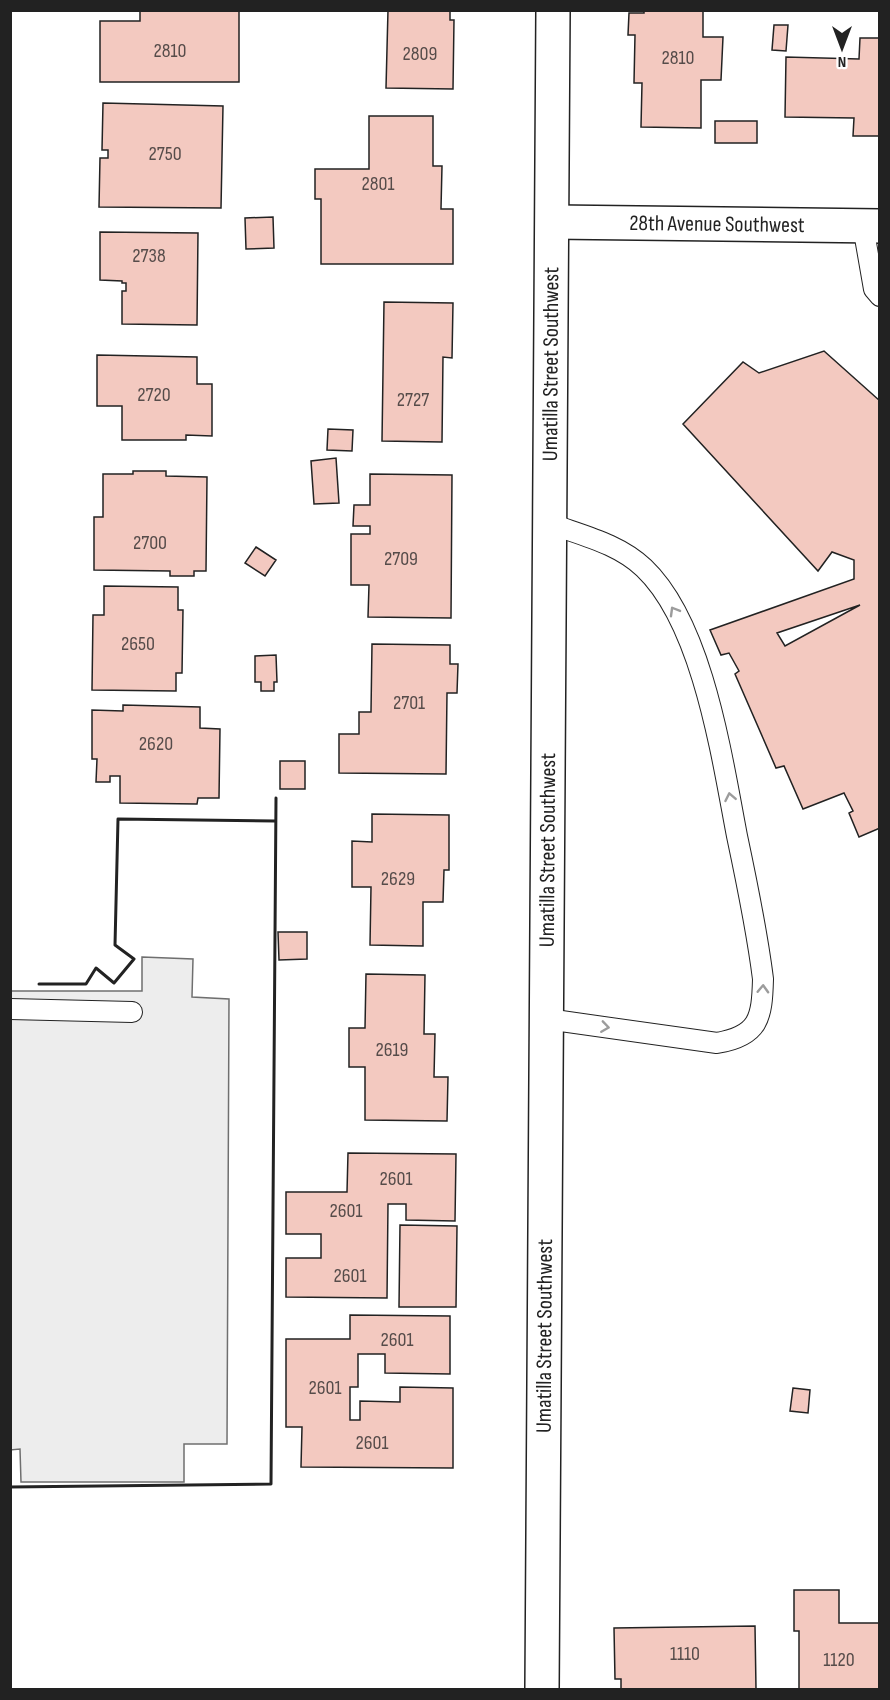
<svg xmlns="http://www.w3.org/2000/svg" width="890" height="1700" font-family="'Sofia Sans Condensed',sans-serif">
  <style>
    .parking { fill: #ededed; stroke: #6f6f6f; stroke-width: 1.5 }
    .building { fill: #f3c9c0; stroke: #222; stroke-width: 1.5; fill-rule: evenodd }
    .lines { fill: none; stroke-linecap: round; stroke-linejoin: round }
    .lane-casing { stroke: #222; stroke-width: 22 }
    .street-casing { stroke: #222; stroke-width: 36 }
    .lane { stroke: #fff; stroke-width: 20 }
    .street { stroke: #fff; stroke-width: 33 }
    .wall { stroke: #222; stroke-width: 3 }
    .oneway { stroke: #9c9c9c }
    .labels { text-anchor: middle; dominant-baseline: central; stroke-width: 4.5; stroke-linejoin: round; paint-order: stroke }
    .number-label { font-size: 20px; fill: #564c4a }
    .street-label { font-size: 22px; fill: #222; stroke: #fff }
  </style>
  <rect width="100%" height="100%" fill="#fff"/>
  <path class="parking" d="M 142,957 L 193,959 L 192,997 L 229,999 L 227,1444 L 184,1444 L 184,1482 L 21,1482 L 20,1449 L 10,1450 L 10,991 L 142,991 Z"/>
  <path class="building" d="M 140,10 L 239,10 L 239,82 L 100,82 L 100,21 L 140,21 Z
    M 388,10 L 450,10 L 450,20 L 454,20 L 453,89 L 386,88 Z
    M 644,10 L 703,10 L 703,37 L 723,37 L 721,80 L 701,80 L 701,128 L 641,127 L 642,83 L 634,83 L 635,35 L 628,35 L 629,13 L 644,13 Z
    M 774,25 L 788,25 L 786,51 L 772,50 Z
    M 860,38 L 880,38 L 880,136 L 853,136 L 854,118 L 785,117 L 786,57 L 859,59 Z
    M 103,103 L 223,106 L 221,208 L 99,207 L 100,158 L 108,158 L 108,150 L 102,150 Z
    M 369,116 L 433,116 L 433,166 L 442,166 L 441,209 L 453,209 L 453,264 L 321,264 L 321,199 L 315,199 L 315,169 L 369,169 Z
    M 715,121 L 757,121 L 757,143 L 715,143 Z
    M 273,217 L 274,248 L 246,249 L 245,218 Z
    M 100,232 L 198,233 L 197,325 L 122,324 L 122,291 L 126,291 L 126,283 L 122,283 L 122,281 L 100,280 Z
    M 384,302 L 453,303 L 452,358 L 443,357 L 442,442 L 382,441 Z
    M 824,351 L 880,401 L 880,828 L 859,837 L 849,813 L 853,811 L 844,793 L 803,809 L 784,766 L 776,768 L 735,674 L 739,671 L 729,653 L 721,655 L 710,630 L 854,579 L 854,560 L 832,552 L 818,571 L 683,424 L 743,362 L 759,373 ZM 860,605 L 785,646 L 777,633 Z
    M 97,355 L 197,357 L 197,384 L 212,384 L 212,436 L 186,435 L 186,440 L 122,440 L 122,406 L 97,406 Z
    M 328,429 L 353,430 L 352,451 L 327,450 Z
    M 336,458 L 339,503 L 314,504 L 311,461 Z
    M 133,471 L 166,471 L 166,476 L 207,477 L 206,571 L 194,571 L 194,576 L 170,576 L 170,571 L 94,570 L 94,517 L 103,517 L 103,474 L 133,474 Z
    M 370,474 L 452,475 L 451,618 L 368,617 L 369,585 L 351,585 L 351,534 L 370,534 L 370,526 L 353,526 L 354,505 L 370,505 Z
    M 256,547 L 276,560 L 265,576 L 245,563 Z
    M 104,586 L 178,587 L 178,610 L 183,610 L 182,673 L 176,673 L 176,691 L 92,690 L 93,615 L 104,615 Z
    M 372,644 L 450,645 L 450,664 L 458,664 L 457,693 L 447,693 L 446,774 L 339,773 L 339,734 L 359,734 L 359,712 L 371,712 Z
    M 276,655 L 277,682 L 274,682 L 274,691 L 261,691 L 261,682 L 255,682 L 255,656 Z
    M 123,705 L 200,707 L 200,728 L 220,729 L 219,798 L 198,798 L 197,804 L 120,803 L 120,776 L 110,776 L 110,782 L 96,782 L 97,759 L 92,759 L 92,710 L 123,711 Z
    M 280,761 L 305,761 L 305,789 L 280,789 Z
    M 372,814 L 449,815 L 449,870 L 444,870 L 443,902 L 423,902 L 423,946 L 370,945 L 371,887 L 352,887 L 352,841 L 372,842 Z
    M 278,932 L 307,932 L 307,959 L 279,960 Z
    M 366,974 L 425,975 L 424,1034 L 435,1034 L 434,1077 L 448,1077 L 447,1121 L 365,1120 L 365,1067 L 349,1067 L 349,1028 L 365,1028 Z
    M 348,1153 L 456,1154 L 455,1221 L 406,1220 L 406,1204 L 388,1204 L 387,1298 L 286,1297 L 286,1258 L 321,1258 L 321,1234 L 286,1234 L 286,1192 L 347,1192 Z
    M 400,1225 L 457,1226 L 456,1307 L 399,1307 Z
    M 350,1315 L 450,1316 L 450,1374 L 385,1373 L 385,1354 L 358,1354 L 358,1387 L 350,1387 L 350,1420 L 360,1420 L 360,1401 L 400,1402 L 400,1387 L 453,1388 L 453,1468 L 301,1467 L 302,1427 L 286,1427 L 286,1339 L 350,1339 Z
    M 793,1388 L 810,1390 L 808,1413 L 790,1411 Z
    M 794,1590 L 839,1590 L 839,1623 L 880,1623 L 880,1690 L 799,1690 L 799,1631 L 794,1631 Z
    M 755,1626 L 756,1689 L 621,1690 L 621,1679 L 615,1679 L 614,1628 Z"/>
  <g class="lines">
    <defs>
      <path id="lane" d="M 863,226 L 874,289 L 880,296
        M 10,1009 L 132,1012
        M 547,1019 L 717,1043 C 759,1036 762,1018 763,979 C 757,931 747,883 737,836 C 722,758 703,624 644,568 C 619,544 584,536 551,524"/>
      <g id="street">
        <path id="s1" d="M 553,222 L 880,226"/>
        <path id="s2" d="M 542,1690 L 553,10"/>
      </g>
    </defs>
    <use href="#lane" class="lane-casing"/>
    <use href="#street" class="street-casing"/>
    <use href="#lane" class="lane"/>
    <use href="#street" class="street"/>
    <path class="wall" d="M 39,984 L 86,984 L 96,968 L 114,983 L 134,959 L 115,945 L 118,819 L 275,821
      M 10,1487 L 271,1484 L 276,798"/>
  </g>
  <defs><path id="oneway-chevron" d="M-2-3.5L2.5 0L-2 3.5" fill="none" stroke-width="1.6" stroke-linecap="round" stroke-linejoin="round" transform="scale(1.5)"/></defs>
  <g class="oneway">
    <use href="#oneway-chevron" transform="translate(674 611) rotate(-120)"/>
    <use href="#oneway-chevron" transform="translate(730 797) rotate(-101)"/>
    <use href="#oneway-chevron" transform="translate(763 989) rotate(-88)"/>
    <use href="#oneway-chevron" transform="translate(605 1027) rotate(8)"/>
  </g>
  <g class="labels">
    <g class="number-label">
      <text x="170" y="51">2810</text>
      <text x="420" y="54">2809</text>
      <text x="678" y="58">2810</text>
      <text x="165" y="154">2750</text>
      <text x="378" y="184">2801</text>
      <text x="149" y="256">2738</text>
      <text x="154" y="395">2720</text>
      <text x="413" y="400">2727</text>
      <text x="150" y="543">2700</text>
      <text x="401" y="559">2709</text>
      <text x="138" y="644">2650</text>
      <text x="409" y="703">2701</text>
      <text x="156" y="744">2620</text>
      <text x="398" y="879">2629</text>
      <text x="392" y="1050">2619</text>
      <text x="396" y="1179">2601</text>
      <text x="346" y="1211">2601</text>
      <text x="350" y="1276">2601</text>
      <text x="397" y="1340">2601</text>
      <text x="325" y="1388">2601</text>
      <text x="372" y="1443">2601</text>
      <text x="685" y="1654">1110</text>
      <text x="839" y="1660">1120</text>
    </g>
    <g class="street-label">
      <text stroke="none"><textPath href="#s1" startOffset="164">28th Avenue Southwest</textPath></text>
      <text stroke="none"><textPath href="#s2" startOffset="1326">Umatilla Street Southwest</textPath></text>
      <text stroke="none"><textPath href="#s2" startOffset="840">Umatilla Street Southwest</textPath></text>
      <text stroke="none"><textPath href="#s2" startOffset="354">Umatilla Street Southwest</textPath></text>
    </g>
  </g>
  <rect width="890" height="1700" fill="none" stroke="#222222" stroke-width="24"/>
  <g transform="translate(842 48) rotate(180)" stroke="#ffffff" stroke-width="4.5" paint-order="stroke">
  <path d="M0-4.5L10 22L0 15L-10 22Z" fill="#222222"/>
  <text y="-9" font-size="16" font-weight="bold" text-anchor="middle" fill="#222222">N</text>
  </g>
</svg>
